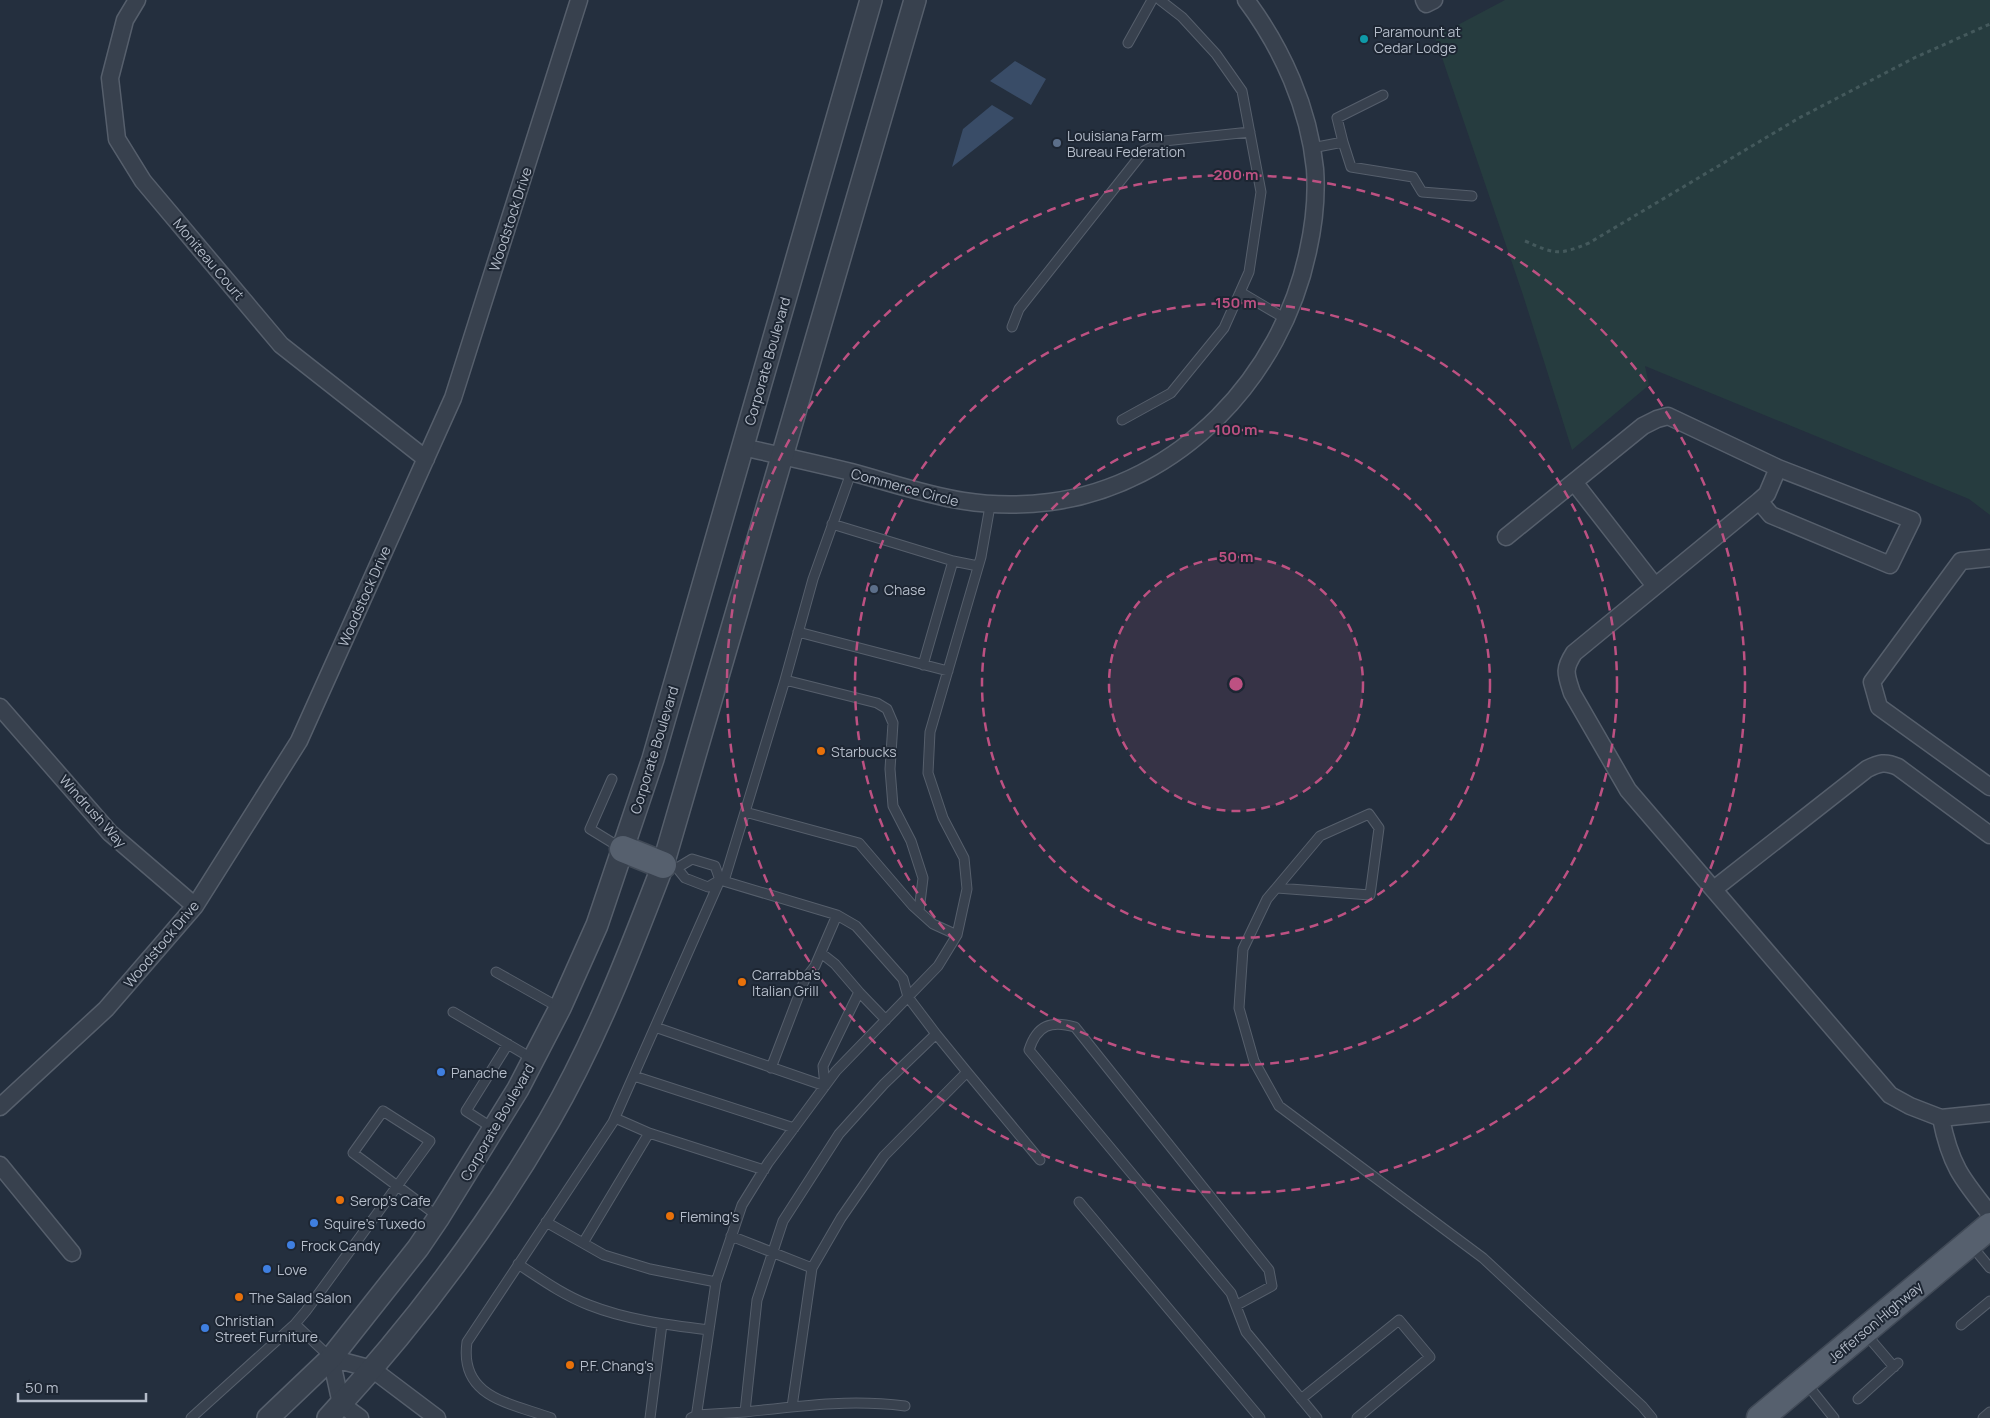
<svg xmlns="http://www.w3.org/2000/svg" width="1990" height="1418" font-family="Manrope,sans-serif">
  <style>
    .green { fill: #263c3f }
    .water { fill: #394c67 }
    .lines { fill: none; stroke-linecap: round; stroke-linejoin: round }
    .service-casing { stroke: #565f6c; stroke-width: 11 }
    .minor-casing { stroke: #565f6c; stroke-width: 19 }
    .tertiary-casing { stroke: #565f6c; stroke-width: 24 }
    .primary-casing { stroke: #414a57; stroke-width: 29 }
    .path { stroke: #44595c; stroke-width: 3; stroke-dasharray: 4 4; stroke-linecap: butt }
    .service { stroke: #38414e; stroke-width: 9 }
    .minor { stroke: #38414e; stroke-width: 16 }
    .tertiary { stroke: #38414e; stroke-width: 21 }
    .primary { stroke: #56606e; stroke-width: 26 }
    .ring { fill: none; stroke: #bd5182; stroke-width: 2.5; stroke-dasharray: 9 6 }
    .culture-dot { fill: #0f9aa8; stroke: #1d2633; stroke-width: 2 }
    .service-dot { fill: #5c6f8a; stroke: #1d2633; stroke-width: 2 }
    .food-dot { fill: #e8710a; stroke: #1d2633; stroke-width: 2 }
    .shop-dot { fill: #3f7fe0; stroke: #1d2633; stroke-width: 2 }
    .labels { text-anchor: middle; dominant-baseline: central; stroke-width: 4; stroke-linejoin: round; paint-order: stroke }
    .poi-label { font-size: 14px; fill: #b4bcc9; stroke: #1d2633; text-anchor: start }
    .street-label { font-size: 14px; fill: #b4bcc9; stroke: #1d2633 }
    .centre { fill: #bd5182; stroke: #1d2633; stroke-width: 2.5 }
    .ring-label { font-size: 15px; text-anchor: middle; font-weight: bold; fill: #bd5182; stroke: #1d2633; stroke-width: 4; stroke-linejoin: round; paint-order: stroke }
  </style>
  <rect width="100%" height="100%" fill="#242f3e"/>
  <path class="green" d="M 1505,0 L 1990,0 L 1990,515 L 1969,499 L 1645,366 L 1649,385 L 1572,450 L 1523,295 L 1435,37 Z"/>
  <path class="water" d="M 1015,61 L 1046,79 L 1031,105 L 990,81 Z
    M 992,105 L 1014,118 L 952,167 L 963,129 Z"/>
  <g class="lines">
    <defs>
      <path id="service" d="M 1128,43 L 1152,0
        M 1343,142 L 1337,118 L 1383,95
        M 1312,148 L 1343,142 L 1351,167 L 1413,177 L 1422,192 L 1472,196
        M 1240,292 L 1286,319
        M 1012,327 L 1019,309 L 1144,151 L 1164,141 L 1250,132
        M 1122,420 L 1171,393 L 1224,328 L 1249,272 L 1261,192 L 1242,91 L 1216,54 L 1182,17 L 1160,0
        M 832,524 L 953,561
        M 798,632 L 948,671
        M 923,665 L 953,561 L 978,566
        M 785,680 L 813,579 L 851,473
        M 612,779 L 590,829 L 621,848
        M 745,812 L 785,680 L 877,703 L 887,709 L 893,723 L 890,769 L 893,806 L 911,841 L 923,878 L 919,911
        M 664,865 L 677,868 L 692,859 L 715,866 L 720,880 L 708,887 L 685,878 L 677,868
        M 724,881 L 745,812 L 859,843 L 913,906 L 933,924 L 957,935
        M 1277,888 L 1370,895 L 1379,828 L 1369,814 L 1320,836 L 1267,899 L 1243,949 L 1239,1008 L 1254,1061 L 1279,1106 L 1483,1258 L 1642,1406 L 1652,1418
        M 821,953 L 835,964 L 859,992
        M 496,972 L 560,1008
        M 453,1012 L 533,1059
        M 655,1027 L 825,1086 L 823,1066 L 859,992 L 886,1020
        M 771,1068 L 805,979 L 815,966 L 837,915
        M 967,1072 L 1040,1160
        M 634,1076 L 794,1128
        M 494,1129 L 466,1111 L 508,1044
        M 649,1133 L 764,1170
        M 1079,1202 L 1260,1418
        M 546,1222 L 604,1255 L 650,1269 L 716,1282
        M 731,1236 L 812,1268 L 792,1407
        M 583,1243 L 649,1133 L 615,1118
        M 1971,1245 L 1990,1268
        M 518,1264 C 541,1279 563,1295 589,1305 C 627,1320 668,1325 709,1330
        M 812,1268 L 841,1218 L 884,1156 L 967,1072 L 936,1034
        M 1237,1305 L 1272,1286 L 1269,1270 L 1075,1027 C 1051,1020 1037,1025 1029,1050 L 1231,1293 L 1246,1332 L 1317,1418
        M 295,1324 L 331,1358
        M 1961,1325 L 1990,1301
        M 1865,1333 L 1894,1367
        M 1806,1383 L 1834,1418
        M 1301,1399 L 1399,1320 L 1430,1357 L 1357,1418
        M 1858,1399 L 1898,1363
        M 745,1412 C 800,1406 849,1399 905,1406
        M 191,1418 L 295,1324 L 306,1311 L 430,1141 L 383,1111 L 353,1153 L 439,1217
        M 551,1418 C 511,1403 459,1398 467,1342 L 613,1122 L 720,880 L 837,915 L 856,926 L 903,979 L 908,997 L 936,1034 L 884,1084 L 839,1134 L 783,1221 L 757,1300 L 745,1412 L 697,1415 L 691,1418
        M 650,1418 L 662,1324
        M 696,1418 L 716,1282 L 742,1205 L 768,1163 L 836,1071 L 938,966 L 957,935 L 967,889 L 964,858 L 943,818 L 928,773 L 930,732 L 981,557 L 990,506
        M 1983,1418 L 1990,1412"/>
      <path id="minor" d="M 137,0 L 125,20 L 110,78 L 117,139 L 143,181 L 281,345 L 426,459
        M 1424,0 L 1426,4 L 1434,0
        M 742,447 C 778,455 815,463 851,472 C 924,492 972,512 1050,502 C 1180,485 1282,376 1308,251 C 1314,224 1317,196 1315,169 C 1309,108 1282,48 1246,0
        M 1574,482 L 1655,586
        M 1759,501 L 1771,515 L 1890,565 L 1912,520 L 1778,468 L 1767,494 L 1759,501 L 1574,653 C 1563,670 1566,674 1572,693 L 1628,790 L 1890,1095 L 1910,1106 L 1941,1118 C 1950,1164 1961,1178 1990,1214
        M 1506,537 L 1643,426 L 1657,419 L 1668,416 L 1778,468
        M 1990,558 L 1961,561 L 1872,682 L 1879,707 L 1990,787
        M 0,707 L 110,833 L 195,906
        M 1714,889 L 1867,769 C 1879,763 1885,761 1898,767 L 1990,835
        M 0,1107 L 106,1009 L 195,906 L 299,741 L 453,398 L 579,0
        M 1941,1118 L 1990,1113
        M 0,1165 L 72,1253
        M 360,1418 L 341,1404 L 331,1358 L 372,1369 L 437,1418"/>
      <path id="tertiary" d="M 268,1418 L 331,1358 L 418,1248 L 439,1217 L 518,1089 L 560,1008 L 597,925 L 653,759 L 871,0
        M 328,1418 C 412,1327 487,1228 549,1121 C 596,1040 630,951 663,865 L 915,0"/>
      <path id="primary" d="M 623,849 L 663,865
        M 1760,1418 L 1990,1226"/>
    </defs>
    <use href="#service" class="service-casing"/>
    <use href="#minor" class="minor-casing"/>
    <use href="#tertiary" class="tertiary-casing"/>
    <use href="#primary" class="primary-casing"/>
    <path class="path" d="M 1525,241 C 1555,254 1558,256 1589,243 L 1799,118 L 1914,58 L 1990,24"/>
    <use href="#service" class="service"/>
    <use href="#minor" class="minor"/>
    <use href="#tertiary" class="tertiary"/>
    <use href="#primary" class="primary"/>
  </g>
  <circle cx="1236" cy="684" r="127" fill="#bd5182" fill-opacity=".12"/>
  <g class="ring">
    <circle cx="1236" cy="684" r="127"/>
    <circle cx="1236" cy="684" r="254"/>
    <circle cx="1236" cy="684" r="381"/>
    <circle cx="1236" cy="684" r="509"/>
  </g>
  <circle class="culture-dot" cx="1364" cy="39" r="5"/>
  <g class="service-dot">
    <circle cx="1057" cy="143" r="5"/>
    <circle cx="874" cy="589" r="5"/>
  </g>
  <g class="food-dot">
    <circle cx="821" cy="751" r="5"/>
    <circle cx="742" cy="982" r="5"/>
    <circle cx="340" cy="1200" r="5"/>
    <circle cx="670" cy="1216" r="5"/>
    <circle cx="239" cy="1297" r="5"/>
    <circle cx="570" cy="1365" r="5"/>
  </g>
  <g class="shop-dot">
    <circle cx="441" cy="1072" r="5"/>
    <circle cx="314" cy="1223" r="5"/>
    <circle cx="291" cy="1245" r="5"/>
    <circle cx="267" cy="1269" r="5"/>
    <circle cx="205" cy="1328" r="5"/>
  </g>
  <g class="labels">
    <g class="poi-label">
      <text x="1374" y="31">Paramount at<tspan x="1374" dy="16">Cedar Lodge</tspan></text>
      <text x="1067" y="135">Louisiana Farm<tspan x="1067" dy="16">Bureau Federation</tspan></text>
      <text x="884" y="589">Chase</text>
      <text x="831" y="751">Starbucks</text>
      <text x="752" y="974">Carrabba's<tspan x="752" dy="16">Italian Grill</tspan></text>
      <text x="451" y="1072">Panache</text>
      <text x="350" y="1200">Serop's Cafe</text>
      <text x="680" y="1216">Fleming's</text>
      <text x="324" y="1223">Squire's Tuxedo</text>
      <text x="301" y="1245">Frock Candy</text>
      <text x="277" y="1269">Love</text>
      <text x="249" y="1297">The Salad Salon</text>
      <text x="215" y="1320">Christian<tspan x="215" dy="16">Street Furniture</tspan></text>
      <text x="580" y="1365">P.F. Chang's</text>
    </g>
    <g class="street-label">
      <text transform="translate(510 219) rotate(-72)">Woodstock Drive</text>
      <text transform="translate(209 259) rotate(50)">Moniteau Court</text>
      <text transform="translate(767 361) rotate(-74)">Corporate Boulevard</text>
      <text transform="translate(905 487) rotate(15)">Commerce Circle</text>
      <text transform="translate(364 596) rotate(-66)">Woodstock Drive</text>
      <text transform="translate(654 750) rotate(-73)">Corporate Boulevard</text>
      <text transform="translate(93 811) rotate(48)">Windrush Way</text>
      <text transform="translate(161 944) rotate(-50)">Woodstock Drive</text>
      <text transform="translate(497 1122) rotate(-60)">Corporate Boulevard</text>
      <text transform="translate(1875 1322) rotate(-40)">Jefferson Highway</text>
    </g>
  </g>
  <circle cx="1236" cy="684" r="8" class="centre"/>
  <g class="ring-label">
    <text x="1236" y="180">200 m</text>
    <text x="1236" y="308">150 m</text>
    <text x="1236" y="435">100 m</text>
    <text x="1236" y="562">50 m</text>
  </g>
  <path d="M18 1393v8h128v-8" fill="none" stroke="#b4bcc9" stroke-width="2.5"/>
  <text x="25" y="1393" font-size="15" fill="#b4bcc9" stroke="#1d2633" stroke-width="4" paint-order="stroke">50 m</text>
</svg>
